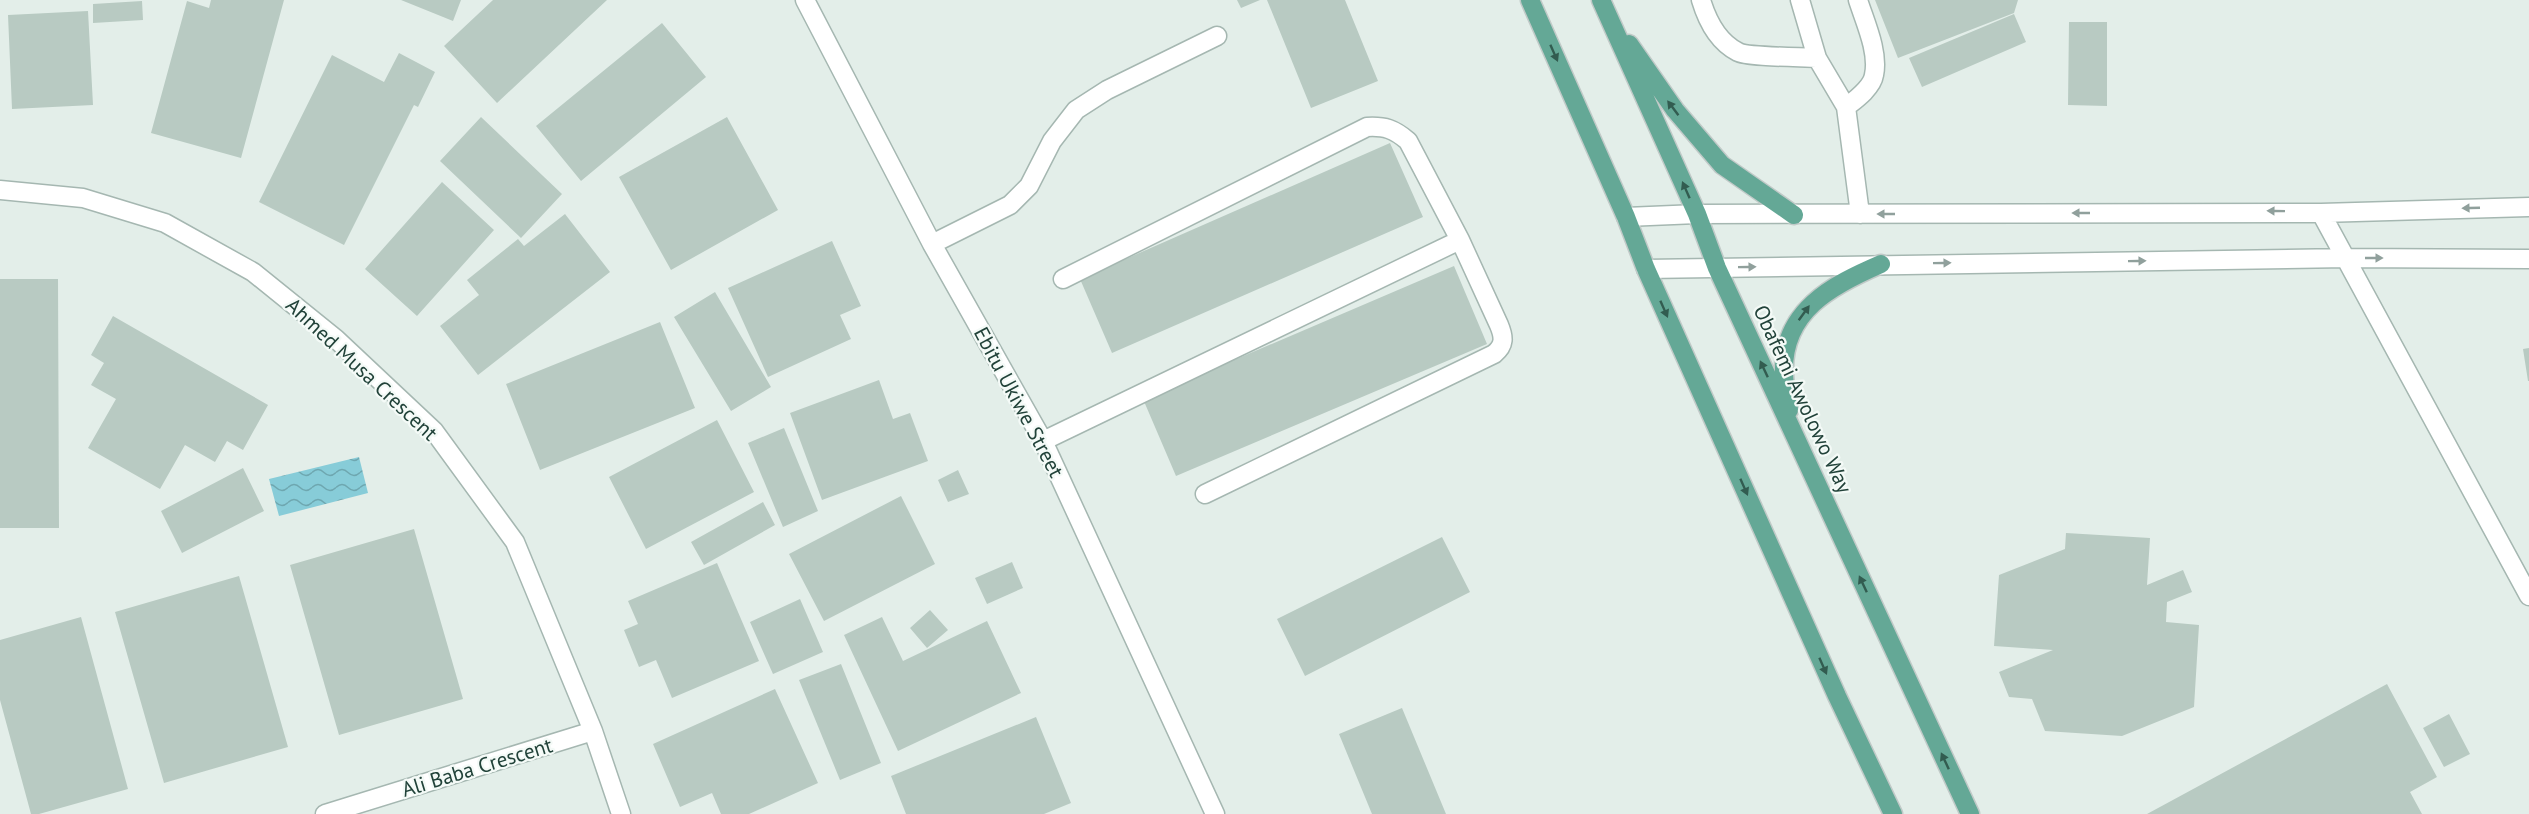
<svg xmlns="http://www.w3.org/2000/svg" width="2529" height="814" font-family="'PT Sans',sans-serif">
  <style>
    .water { fill: url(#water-waves) }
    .building { fill: #b8cac2 }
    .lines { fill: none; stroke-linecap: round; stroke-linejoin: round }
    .minor-casing { stroke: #a5b7b1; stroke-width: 21 }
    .major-casing { stroke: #c1cac8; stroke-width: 21 }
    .minor { stroke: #fff; stroke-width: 18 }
    .major { stroke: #64a896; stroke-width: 18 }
    .oneway { fill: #325c50 }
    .oneway2 { fill: #90a09c }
    .labels { text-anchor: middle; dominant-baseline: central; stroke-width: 4.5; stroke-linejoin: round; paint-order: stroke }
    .street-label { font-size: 21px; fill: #214239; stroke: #f4faf7 }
  </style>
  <defs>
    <pattern id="water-waves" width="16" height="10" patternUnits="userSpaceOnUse" patternTransform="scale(1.5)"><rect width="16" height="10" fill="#87ccd8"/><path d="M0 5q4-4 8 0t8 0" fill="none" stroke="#6ea7b0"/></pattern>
  </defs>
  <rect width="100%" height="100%" fill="#e3eee9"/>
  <path class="water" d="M 359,457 L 368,493 L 279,516 L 269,479 Z"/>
  <path class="building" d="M 211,0 L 284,0 L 241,158 L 151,133 L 187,1 L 209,8 Z
    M 401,0 L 461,0 L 453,21 Z
    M 493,0 L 607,0 L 497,103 L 444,46 Z
    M 1237,0 L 1260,0 L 1241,8 Z
    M 1267,0 L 1345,0 L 1378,81 L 1311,108 Z
    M 1875,0 L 2018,0 L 2014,13 L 1898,58 Z
    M 142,1 L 143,20 L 93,23 L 93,4 Z
    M 88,11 L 93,105 L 12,109 L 8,15 Z
    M 2014,14 L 2026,42 L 1922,87 L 1909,58 Z
    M 2069,22 L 2107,22 L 2107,106 L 2068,105 Z
    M 662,23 L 706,77 L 581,181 L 536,126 Z
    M 399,53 L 435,72 L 418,107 L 414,105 L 344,245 L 259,202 L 332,55 L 384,82 Z
    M 481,117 L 562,194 L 521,238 L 440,161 Z
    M 727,117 L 778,210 L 671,270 L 619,177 Z
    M 1390,143 L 1423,217 L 1112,353 L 1080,279 Z
    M 442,182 L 494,230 L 417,316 L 365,269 Z
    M 565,214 L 610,272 L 478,375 L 440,326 L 479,295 L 467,280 L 518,239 L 524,246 Z
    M 832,241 L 861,306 L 840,315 L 851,339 L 768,377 L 728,288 Z
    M 1454,266 L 1487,344 L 1176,476 L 1143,399 Z
    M 0,279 L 58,279 L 59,528 L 0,528 Z
    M 715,292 L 771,387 L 731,411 L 674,317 Z
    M 113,316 L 268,405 L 243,450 L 227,441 L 215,462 L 185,445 L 160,489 L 88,448 L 116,399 L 91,385 L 104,363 L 91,355 Z
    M 660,322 L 695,408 L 540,470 L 506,384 Z
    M 2529,348 L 2529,381 L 2528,381 L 2523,349 Z
    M 879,380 L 893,419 L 910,413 L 928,461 L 822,500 L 790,413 Z
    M 717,420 L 754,492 L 646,549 L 609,477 Z
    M 784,428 L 818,511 L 783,527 L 748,443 Z
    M 243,468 L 264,511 L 182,553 L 161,511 Z
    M 958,470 L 969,494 L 948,502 L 938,480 Z
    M 901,496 L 935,564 L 824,621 L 789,554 Z
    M 763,502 L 775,525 L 704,565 L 691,542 Z
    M 414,529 L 463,699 L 339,735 L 290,565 Z
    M 2066,533 L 2150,538 L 2147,585 L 2183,570 L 2192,592 L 2167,602 L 2166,622 L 2199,625 L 2194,707 L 2122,736 L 2045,731 L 2032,699 L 2009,697 L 1999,672 L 2053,650 L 1994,646 L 1999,575 L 2065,549 Z
    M 1442,537 L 1470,592 L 1305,676 L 1277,619 Z
    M 1012,562 L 1023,588 L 987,604 L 975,578 Z
    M 717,563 L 759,661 L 672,698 L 656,660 L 639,667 L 624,630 L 638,624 L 628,601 Z
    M 239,576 L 288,747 L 164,783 L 115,612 Z
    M 800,599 L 823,652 L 773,674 L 750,622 Z
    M 930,610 L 948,630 L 927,648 L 910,628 Z
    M 81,617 L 128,789 L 39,814 L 31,814 L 0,700 L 0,640 Z
    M 882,617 L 903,661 L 987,621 L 1021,693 L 898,751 L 844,635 Z
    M 841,664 L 881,763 L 840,780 L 799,680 Z
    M 2387,684 L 2437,777 L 2410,792 L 2422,814 L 2147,814 Z
    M 775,689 L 818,783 L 749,814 L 721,814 L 712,793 L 680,807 L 653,744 Z
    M 1402,708 L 1446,814 L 1372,814 L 1339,734 Z
    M 2449,714 L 2470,754 L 2444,767 L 2423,728 Z
    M 1036,717 L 1071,803 L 1044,814 L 906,814 L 891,776 Z"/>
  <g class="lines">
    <defs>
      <path id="minor" d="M 805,0 L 932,244 L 1043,441 L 1215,814
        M 1701,0 C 1707,20 1718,42 1738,52 C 1747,57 1803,57 1817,58 L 1846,107 L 1860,214
        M 1800,0 L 1817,58
        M 1846,107 C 1855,100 1872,88 1874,75 C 1879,52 1865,22 1858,0
        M 0,190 L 83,198 L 165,223 L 253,272 L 336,339 L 434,431 L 515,542 L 593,731 L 621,814
        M 2321,213 L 2529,596
        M 1626,217 L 1697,214 L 2321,213 L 2529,207
        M 932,244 L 1010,205 L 1029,186 L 1052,141 L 1076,110 L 1107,90 L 1217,36
        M 1646,269 L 2347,258 L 2529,259
        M 1063,279 L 1367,127 C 1385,126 1394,129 1408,141 L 1460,240 L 1499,325 C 1504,337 1505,345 1494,354 L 1205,494
        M 1043,441 L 1460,240
        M 325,814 L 593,731"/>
      <path id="major" d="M 1530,0 L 1626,217 L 1646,269 L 1837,696 L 1893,814
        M 1601,0 L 1697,214 L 1717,268 L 1970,814
        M 1629,44 L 1675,110 L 1722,165 L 1794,215
        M 1789,410 C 1788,398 1784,386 1784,373 C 1782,311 1832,285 1881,264"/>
    </defs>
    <use href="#minor" class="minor-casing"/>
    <use href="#major" class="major-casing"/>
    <use href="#minor" class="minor"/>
    <use href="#major" class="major"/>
  </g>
  <defs><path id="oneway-solid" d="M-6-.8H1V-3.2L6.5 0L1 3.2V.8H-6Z" transform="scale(1.5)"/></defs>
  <g class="oneway">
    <use href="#oneway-solid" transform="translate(1554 53) rotate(66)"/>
    <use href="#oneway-solid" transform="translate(1673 108) rotate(-127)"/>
    <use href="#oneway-solid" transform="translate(1686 190) rotate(-114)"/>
    <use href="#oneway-solid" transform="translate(1664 309) rotate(66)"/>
    <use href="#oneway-solid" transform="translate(1804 313) rotate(-54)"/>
    <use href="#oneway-solid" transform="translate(1764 369) rotate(-115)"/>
    <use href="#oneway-solid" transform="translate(1744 487) rotate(66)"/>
    <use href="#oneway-solid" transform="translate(1863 584) rotate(-115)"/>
    <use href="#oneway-solid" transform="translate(1823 666) rotate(66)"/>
    <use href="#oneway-solid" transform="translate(1945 761) rotate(-115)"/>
  </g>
  <g class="oneway2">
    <use href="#oneway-solid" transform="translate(2471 208) rotate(178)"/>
    <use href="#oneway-solid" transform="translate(2276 211) rotate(-179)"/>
    <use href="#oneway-solid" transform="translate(2081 213) rotate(180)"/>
    <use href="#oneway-solid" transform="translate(1886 214) rotate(180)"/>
    <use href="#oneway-solid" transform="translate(2374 258)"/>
    <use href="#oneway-solid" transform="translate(2137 261) rotate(-1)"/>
    <use href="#oneway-solid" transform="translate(1942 263) rotate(-1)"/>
    <use href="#oneway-solid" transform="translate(1747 267) rotate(-1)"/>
  </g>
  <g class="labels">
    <g class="street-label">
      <text transform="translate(362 369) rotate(43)">Ahmed Musa Crescent</text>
      <text transform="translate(1803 399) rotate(65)">Obafemi Awolowo Way</text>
      <text transform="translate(1019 402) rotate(62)">Ebitu Ukiwe Street</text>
      <text transform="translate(477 767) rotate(-17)">Ali Baba Crescent</text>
    </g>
  </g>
</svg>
